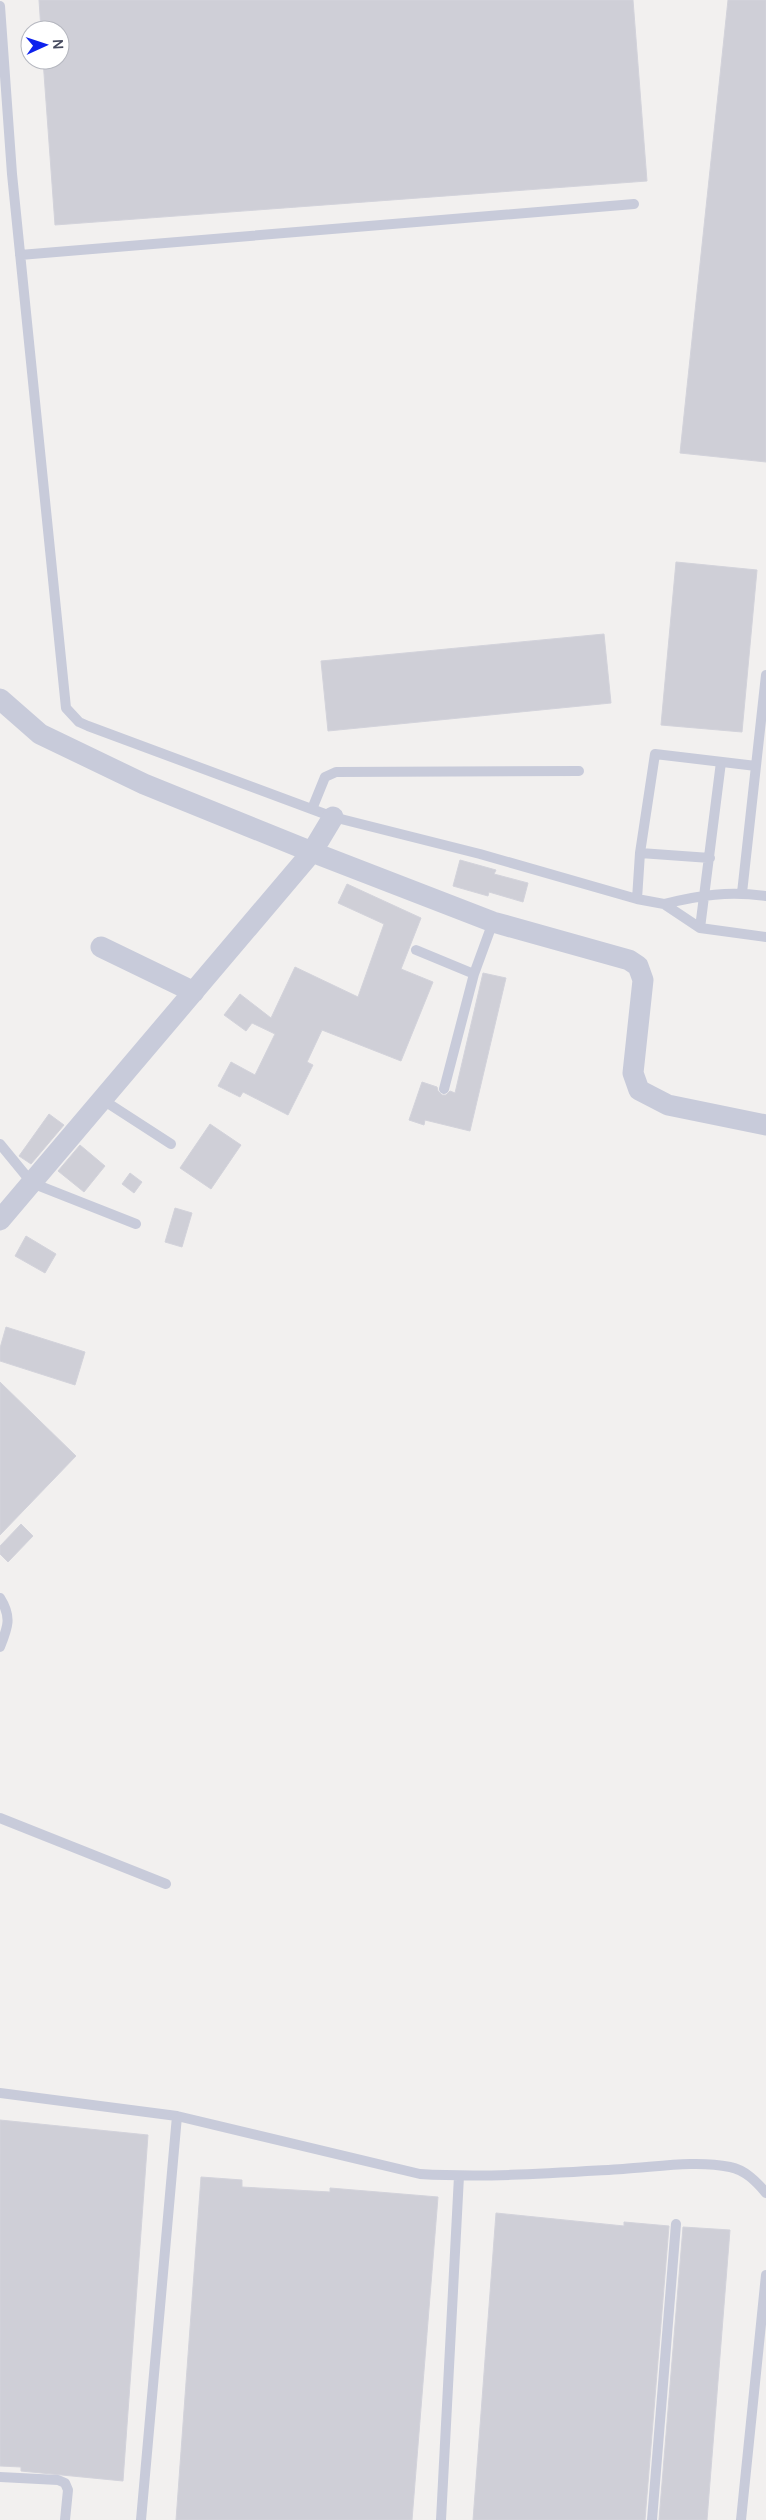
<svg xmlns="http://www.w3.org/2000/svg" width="766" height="2520" font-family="Manrope,sans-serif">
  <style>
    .building { fill: #cfcfd7; stroke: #d3d3db }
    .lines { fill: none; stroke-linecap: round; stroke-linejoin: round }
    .service { stroke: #c8cbda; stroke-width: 10 }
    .minor { stroke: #c8cbda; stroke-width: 21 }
  </style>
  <rect width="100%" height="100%" fill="#f2f0ef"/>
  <path class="building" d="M 39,0 L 633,0 L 647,181 L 55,225 L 43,60 L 60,60 L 60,30 L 41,30 Z
    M 728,0 L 766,0 L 766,462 L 680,453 Z
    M 676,562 L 757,570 L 742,732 L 661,725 Z
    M 604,634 L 611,703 L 328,731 L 321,661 Z
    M 460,860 L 496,870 L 494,874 L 528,883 L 523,902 L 489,892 L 488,896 L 453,886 Z
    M 347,884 L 421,918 L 401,969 L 433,982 L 401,1061 L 322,1030 L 307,1062 L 313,1065 L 288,1115 L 243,1092 L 240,1097 L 218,1086 L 231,1062 L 255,1075 L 275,1034 L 252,1023 L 246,1031 L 224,1015 L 240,994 L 271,1018 L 295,967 L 358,997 L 384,924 L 338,903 Z
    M 483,973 L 506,978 L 470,1131 L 425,1120 L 424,1125 L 409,1120 L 422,1082 L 437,1087 L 438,1091 L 442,1095 L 446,1095 L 450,1091 L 455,1093 Z
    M 49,1114 L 64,1125 L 31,1164 L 19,1156 Z
    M 210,1124 L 241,1145 L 211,1189 L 180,1168 Z
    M 80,1145 L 105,1166 L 84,1192 L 58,1171 Z
    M 130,1173 L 142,1182 L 134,1193 L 122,1184 Z
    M 175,1208 L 192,1213 L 182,1247 L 165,1242 Z
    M 26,1236 L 56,1254 L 45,1273 L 15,1256 Z
    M 6,1327 L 85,1352 L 75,1385 L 0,1361 L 0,1348 Z
    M 0,1382 L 76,1456 L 0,1535 Z
    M 21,1524 L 33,1536 L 8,1562 L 0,1554 L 0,1546 Z
    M 0,2120 L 148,2135 L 123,2481 L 21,2471 L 21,2467 L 0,2466 Z
    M 201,2177 L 242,2180 L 242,2187 L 330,2192 L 330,2188 L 438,2197 L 412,2520 L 176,2520 Z
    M 496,2213 L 624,2226 L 624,2222 L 669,2226 L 645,2520 L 473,2520 Z
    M 683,2227 L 730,2230 L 707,2520 L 659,2520 Z"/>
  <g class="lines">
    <path class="service" d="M 0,6 L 12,174 L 66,708 L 79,722 L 88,726 L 333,817 L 480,854 L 637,899 L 664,904 L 700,928 L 766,937
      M 20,255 L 634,204
      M 312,809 L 325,777 L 336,772 L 579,771
      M 640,853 L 710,858
      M 742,893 L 766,675
      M 637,899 L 640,853 L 655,754 L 756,766
      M 664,904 C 701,895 728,891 766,896
      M 700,928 L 721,762
      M 416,950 L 474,974
      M 444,1089 L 474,974 L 493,922
      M 103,1100 L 171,1144
      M 0,1144 L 32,1183 L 136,1224
      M 0,1598 C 12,1617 8,1627 0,1647
      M 0,1818 L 166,1884
      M 0,2093 L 177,2116 L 420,2174 C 488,2178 555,2173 623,2169 C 657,2167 696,2160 730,2167 C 745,2170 756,2181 766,2193
      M 0,2477 L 58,2480 L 65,2483 L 68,2490 L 65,2520
      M 141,2520 L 177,2116
      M 441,2520 L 459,2176
      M 652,2520 L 676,2224
      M 741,2520 L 766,2275"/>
    <path class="minor" d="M 0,699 L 40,734 L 144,784 L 312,852 L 333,817
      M 101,947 L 194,992
      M 0,1220 L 312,852 L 493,922 L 629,960 L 638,966 L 643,980 L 633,1073 L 639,1090 L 668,1105 L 766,1125"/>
  </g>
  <g transform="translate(45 45) rotate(87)"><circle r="24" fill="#ffffff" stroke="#b5b7bf"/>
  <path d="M0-4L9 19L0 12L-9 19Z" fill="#0e22ed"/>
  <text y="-8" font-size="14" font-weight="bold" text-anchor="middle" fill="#464a5e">N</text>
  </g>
</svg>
